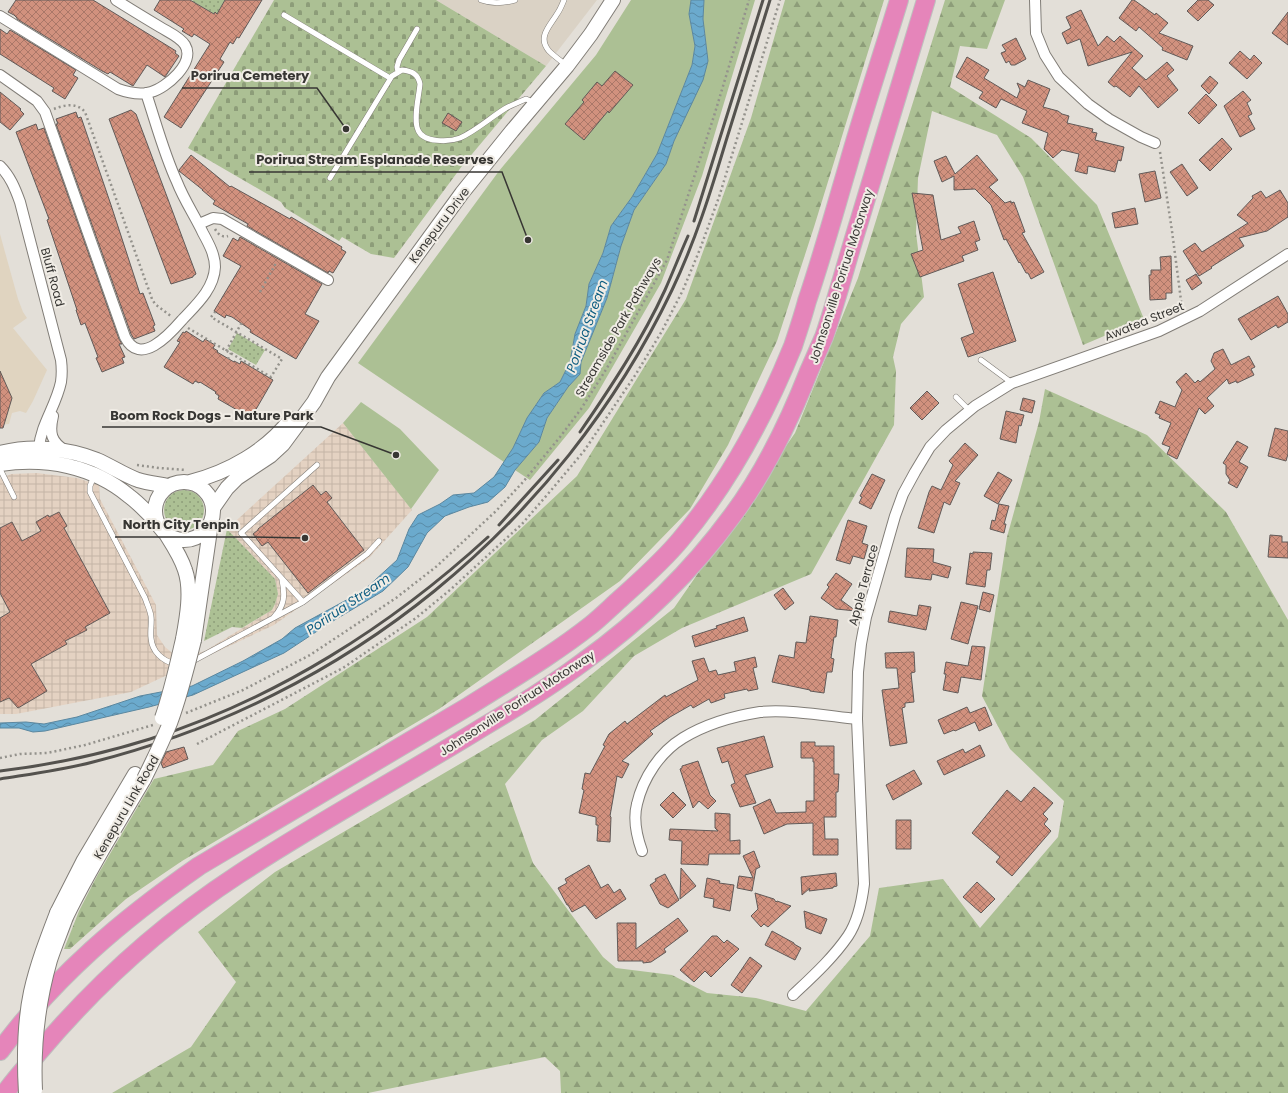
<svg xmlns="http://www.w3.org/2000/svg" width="1288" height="1093" font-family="Poppins,sans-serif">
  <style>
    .commercial { fill: #e0d4c0 }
    .industrial { fill: url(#industrial-grid) }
    .built { fill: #dad2c5 }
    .grass { fill: url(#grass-dots) }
    .forest { fill: url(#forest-firs) }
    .cemetery { fill: url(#cemetery-stones) }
    .park { fill: #acc094 }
    .water { fill: url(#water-waves); stroke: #5b879f }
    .building { fill: url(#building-cross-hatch); stroke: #615a58 }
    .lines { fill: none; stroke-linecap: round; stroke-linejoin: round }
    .service-casing { stroke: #817d77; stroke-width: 6 }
    .minor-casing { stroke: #817d77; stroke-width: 12 }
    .secondary-casing { stroke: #817d77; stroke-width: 16 }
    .motorway-casing { stroke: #bfbfbe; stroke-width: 20 }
    .path { stroke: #94928c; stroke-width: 2.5; stroke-dasharray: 2 3; stroke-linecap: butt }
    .service { stroke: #fff; stroke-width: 5 }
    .minor { stroke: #fff; stroke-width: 10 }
    .secondary { stroke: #fff; stroke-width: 14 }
    .motorway { stroke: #e585ba; stroke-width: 18 }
    .rail { stroke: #54524e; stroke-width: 3 }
    .secondary-bridge-casing { stroke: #817d77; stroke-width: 16; stroke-linecap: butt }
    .secondary-bridge { stroke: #fff; stroke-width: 14 }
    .labels { text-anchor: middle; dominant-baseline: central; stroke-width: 4; stroke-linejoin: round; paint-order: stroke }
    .street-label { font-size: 12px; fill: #373633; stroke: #f0ece5 }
    .water-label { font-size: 13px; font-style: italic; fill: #0d5d81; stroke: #f0ece5 }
    .leader { fill: none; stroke: #373633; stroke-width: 1.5 }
    .callout-dot { fill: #373633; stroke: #f0ece5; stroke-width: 1.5 }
    .callout-label { font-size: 13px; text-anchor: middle; font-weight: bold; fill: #373633; stroke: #f0ece5; stroke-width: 4; stroke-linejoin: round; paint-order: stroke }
  </style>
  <defs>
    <pattern id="industrial-grid" width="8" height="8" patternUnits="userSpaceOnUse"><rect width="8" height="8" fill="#e4d2c2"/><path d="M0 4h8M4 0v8" fill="none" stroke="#c4b5a7"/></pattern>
    <pattern id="grass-dots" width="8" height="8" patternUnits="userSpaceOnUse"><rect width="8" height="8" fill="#acc094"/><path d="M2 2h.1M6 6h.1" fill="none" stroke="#8d9d79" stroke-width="1.8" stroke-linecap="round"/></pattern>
    <pattern id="forest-firs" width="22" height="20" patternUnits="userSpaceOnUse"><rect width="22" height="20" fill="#acc094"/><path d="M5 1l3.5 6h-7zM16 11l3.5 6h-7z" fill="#8d9d79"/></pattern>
    <pattern id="cemetery-stones" width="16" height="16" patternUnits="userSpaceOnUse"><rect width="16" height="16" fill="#acc094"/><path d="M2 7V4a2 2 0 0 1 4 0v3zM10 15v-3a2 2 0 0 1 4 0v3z" fill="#8d9d79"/></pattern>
    <pattern id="water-waves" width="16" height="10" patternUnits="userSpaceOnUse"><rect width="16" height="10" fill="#6baacd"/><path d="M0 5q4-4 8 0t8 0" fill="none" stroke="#598ba7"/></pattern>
    <pattern id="building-cross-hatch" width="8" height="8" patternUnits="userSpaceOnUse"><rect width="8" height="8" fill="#d1917e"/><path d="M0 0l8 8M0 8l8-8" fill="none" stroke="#aa7768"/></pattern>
  </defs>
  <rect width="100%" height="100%" fill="#e3dfd8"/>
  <path class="commercial" d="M 0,234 L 18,299 L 23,312 L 27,318 L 13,328 L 47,370 L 33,401 L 26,413 L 20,411 L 12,413 L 9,424 L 0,425 Z"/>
  <path class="industrial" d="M 343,423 L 412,510 L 369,558 L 274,625 L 131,692 L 16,714 L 0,714 L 0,479 L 11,474 L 37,473 L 77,478 L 99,485 L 100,499 L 156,605 L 157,635 L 165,647 L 175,655 L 186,657 L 205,651 L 272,610 L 275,604 L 278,594 L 275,579 L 227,529 Z"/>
  <path class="built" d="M 436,0 L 597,0 L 546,66 Z"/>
  <path class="grass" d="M 193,0 L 225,0 L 219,10 L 223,13 L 221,16 L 215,13 L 214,14 L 192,1 Z
    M 237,333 L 265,350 L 256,365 L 228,349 Z
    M164 510a20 20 0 1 1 40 0a20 20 0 1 1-40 0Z
    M 227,529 L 275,579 L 278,594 L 275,604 L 272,610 L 242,628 L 232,627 L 204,641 Z"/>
  <path class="forest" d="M 785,0 L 884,0 L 814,227 L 777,341 L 728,445 L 690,509 L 620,581 L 439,709 L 182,861 L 126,899 L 70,949 L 64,949 L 79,911 L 97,876 L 154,779 L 213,765 L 238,731 L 285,709 L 427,617 L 577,476 L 686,299 L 751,118 Z
    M 945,0 L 1005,0 L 987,49 L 960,46 L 950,87 L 1031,138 L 1097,205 L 1144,319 L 1083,345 L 1023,177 L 997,135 L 932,111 L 918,178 L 916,233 L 924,297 L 901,324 L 893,357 L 896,371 L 894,425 L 811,574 L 682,628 L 634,656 L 583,711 L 542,740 L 505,784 L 533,863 L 603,957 L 616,968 L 672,975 L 707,993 L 756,998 L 806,1011 L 870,936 L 879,888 L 943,879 L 980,928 L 1058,837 L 1064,801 L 1010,749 L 982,696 L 1007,537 L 1039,422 L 1045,389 L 1147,435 L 1226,512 L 1288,620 L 1288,1093 L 561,1093 L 560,1071 L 545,1057 L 368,1093 L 112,1093 L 191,1047 L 236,982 L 198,932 L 275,872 L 535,720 L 674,608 L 795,433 L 858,278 Z"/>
  <path class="cemetery" d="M 274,0 L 436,0 L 546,66 L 462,166 L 394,258 L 371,254 L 342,237 L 339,241 L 285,208 L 281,202 L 188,148 Z"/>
  <path class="park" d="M 631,0 L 691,0 L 689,14 L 695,46 L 692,65 L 657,154 L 632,197 L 611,226 L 603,253 L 589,284 L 586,306 L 575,334 L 570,362 L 560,382 L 544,393 L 527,418 L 513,448 L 504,462 L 358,363 L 499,171 L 596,55 Z
    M 704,0 L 755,0 L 702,176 L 661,283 L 589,408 L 530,480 L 515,470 L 539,442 L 547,418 L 568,387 L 580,374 L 581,362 L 607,298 L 621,246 L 634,210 L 666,164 L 674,141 L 708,61 L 703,19 Z
    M 361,402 L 400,429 L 439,470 L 411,509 L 343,423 Z"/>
  <path class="water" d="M 691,0 L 704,0 L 703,19 L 708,61 L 703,80 L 674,141 L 666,164 L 634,210 L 621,246 L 607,298 L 581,362 L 580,374 L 568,387 L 547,418 L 539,442 L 515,470 L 505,487 L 488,502 L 469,507 L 445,516 L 427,533 L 408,567 L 383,591 L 328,624 L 284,653 L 193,695 L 149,707 L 45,731 L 33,732 L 19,728 L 0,728 L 0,723 L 26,722 L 44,724 L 77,717 L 140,696 L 192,686 L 243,661 L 282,639 L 295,628 L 363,591 L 397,560 L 409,529 L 418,515 L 440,504 L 453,495 L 474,493 L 494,477 L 513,448 L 527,418 L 544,393 L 560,382 L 570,362 L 575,334 L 586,306 L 589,284 L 603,253 L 611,226 L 632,197 L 657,154 L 692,65 L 695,46 L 689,14 Z"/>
  <path class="building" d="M 16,0 L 93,0 L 176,51 L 175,53 L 179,56 L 165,77 L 147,65 L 133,86 L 110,72 L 108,74 L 102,71 L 17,19 L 17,18 L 14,15 L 8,12 Z
    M 160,0 L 190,0 L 214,14 L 215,12 L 217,14 L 225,0 L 262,0 L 239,38 L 237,37 L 233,44 L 230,42 L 220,59 L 224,62 L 181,128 L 164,117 L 210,44 L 194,34 L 192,37 L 182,31 L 184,29 L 154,10 Z
    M 1132,0 L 1134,0 L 1155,15 L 1156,13 L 1168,23 L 1159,33 L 1193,46 L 1187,60 L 1162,50 L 1163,48 L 1139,27 L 1136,31 L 1119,18 Z
    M 1198,0 L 1208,0 L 1214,5 L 1198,21 L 1187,11 Z
    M 1081,10 L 1098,46 L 1107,36 L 1114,42 L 1120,36 L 1143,56 L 1132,68 L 1146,80 L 1167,62 L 1174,70 L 1167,76 L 1178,90 L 1158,108 L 1139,86 L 1130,97 L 1116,86 L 1114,87 L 1108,82 L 1132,52 L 1088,66 L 1080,39 L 1067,44 L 1062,33 L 1071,28 L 1066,17 Z
    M 1288,12 L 1288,45 L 1272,33 Z
    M 0,29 L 7,34 L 10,30 L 76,70 L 73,75 L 78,78 L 65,99 L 52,91 L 54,88 L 0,54 Z
    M 1016,38 L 1026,59 L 1015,65 L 1011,65 L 1009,61 L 1006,63 L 1001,53 L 1006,51 L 1002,45 Z
    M 1240,51 L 1250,60 L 1254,55 L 1262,63 L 1247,79 L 1229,63 Z
    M 967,57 L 989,70 L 984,78 L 1017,98 L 1020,90 L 1017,83 L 1025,87 L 1028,80 L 1050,89 L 1043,107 L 1058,111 L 1062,114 L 1069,116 L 1067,123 L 1093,129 L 1092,132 L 1097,133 L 1095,140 L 1124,147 L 1121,161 L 1118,160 L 1115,172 L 1088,166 L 1087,174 L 1075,171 L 1079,154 L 1062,150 L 1053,158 L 1044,149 L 1048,133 L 1022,123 L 1027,111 L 1001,99 L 996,108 L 979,98 L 983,92 L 956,77 Z
    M 615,71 L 633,85 L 609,113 L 608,111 L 584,140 L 565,124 L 584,102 L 582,100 L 597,82 L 602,86 Z
    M 1210,76 L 1218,83 L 1209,94 L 1201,86 Z
    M 1243,91 L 1251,100 L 1247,103 L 1252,114 L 1248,116 L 1255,129 L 1240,137 L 1224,106 Z
    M 0,92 L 21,109 L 20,110 L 24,114 L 10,130 L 0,122 Z
    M 1206,94 L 1217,105 L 1199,124 L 1188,113 Z
    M 131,110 L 136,114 L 196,274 L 193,276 L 193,277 L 171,284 L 109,119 Z
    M 76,112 L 78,118 L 81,117 L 111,205 L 140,294 L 143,293 L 155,325 L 153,326 L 155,331 L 134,339 L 131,334 L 56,124 L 58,124 L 56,119 Z
    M 448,113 L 462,122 L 456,131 L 442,123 Z
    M 36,124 L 38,130 L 44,128 L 119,339 L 122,344 L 119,344 L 125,357 L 122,358 L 124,363 L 102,372 L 96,358 L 98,357 L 85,323 L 81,325 L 76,310 L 77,310 L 47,220 L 49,219 L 16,132 Z
    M 1222,138 L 1232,149 L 1210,171 L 1199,160 Z
    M 191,155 L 230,187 L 231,186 L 290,219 L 291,217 L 342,247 L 341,249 L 346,252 L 333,273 L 329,271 L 328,273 L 247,226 L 248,224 L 213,204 L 215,201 L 202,190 L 203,190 L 179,171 L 179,170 Z
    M 977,155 L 998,180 L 989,187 L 1005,203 L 1011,201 L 1011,203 L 1014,202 L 1025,232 L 1022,233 L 1044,272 L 1031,279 L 1028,273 L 1026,273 L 1020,262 L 1019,263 L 1006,239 L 1004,240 L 991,205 L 975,189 L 954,190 L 954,176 L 942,182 L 934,161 L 946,156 L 955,174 Z
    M 1182,164 L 1198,188 L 1187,196 L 1170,172 Z
    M 1155,171 L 1161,198 L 1145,202 L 1139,174 Z
    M 1280,190 L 1288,203 L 1288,217 L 1267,231 L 1239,238 L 1244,246 L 1211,267 L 1212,268 L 1199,276 L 1183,251 L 1195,243 L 1202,252 L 1248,223 L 1237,215 L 1253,198 L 1252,196 L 1261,191 L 1266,198 Z
    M 912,193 L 933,195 L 941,240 L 961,233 L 958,227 L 974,221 L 980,240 L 975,242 L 978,250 L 962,256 L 964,261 L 920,277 L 911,254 L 923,250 Z
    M 1135,208 L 1138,224 L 1115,228 L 1112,213 Z
    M 240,237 L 322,284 L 305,314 L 319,321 L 296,359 L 250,332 L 251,330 L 232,317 L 226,315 L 225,318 L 214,311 L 241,266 L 223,256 L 233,238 L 238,241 Z
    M 1171,256 L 1172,293 L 1166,293 L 1166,299 L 1150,300 L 1149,275 L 1151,275 L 1151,270 L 1161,270 L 1160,257 Z
    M 993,272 L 1016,341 L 968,357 L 961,338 L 974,333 L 958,284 Z
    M 1196,274 L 1202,283 L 1192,290 L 1186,280 Z
    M 1278,296 L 1288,314 L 1288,322 L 1278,328 L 1276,325 L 1251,340 L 1238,319 Z
    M 186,331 L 203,342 L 205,339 L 215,345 L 213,348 L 218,351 L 217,352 L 234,362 L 234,361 L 240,364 L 241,361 L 273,380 L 251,418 L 218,399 L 219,396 L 215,393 L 216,392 L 200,382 L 199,383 L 195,381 L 193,384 L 164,367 L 180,342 L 177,341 L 183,332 L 185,333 Z
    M 1223,349 L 1231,365 L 1249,356 L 1255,367 L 1251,369 L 1254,375 L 1237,383 L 1236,381 L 1229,384 L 1227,379 L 1207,398 L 1214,406 L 1205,414 L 1199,408 L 1177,459 L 1167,454 L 1170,447 L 1162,444 L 1171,423 L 1159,418 L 1160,415 L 1155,413 L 1160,401 L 1175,407 L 1182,390 L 1176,382 L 1186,373 L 1195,383 L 1198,380 L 1200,382 L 1215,369 L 1211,361 L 1214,353 Z
    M 0,371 L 12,398 L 3,428 L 0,428 Z
    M 927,391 L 939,403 L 922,420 L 910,408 Z
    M 1023,398 L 1035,401 L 1032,413 L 1020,410 Z
    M 1006,411 L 1024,415 L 1021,426 L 1019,425 L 1016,443 L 1000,439 Z
    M 1275,428 L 1288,431 L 1288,454 L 1286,461 L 1268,456 Z
    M 1237,441 L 1248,447 L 1239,462 L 1248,467 L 1237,488 L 1228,483 L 1230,480 L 1226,474 L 1226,465 L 1223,463 Z
    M 965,443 L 978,455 L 955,481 L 960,483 L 950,505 L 944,502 L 934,533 L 918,528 L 929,492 L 932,486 L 941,490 L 953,465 L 949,461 Z
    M 998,472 L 1012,480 L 998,504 L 984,496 Z
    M 872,474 L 885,480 L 871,509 L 859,503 L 862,497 L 860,496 Z
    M 313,485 L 321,495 L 326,491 L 332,498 L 327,502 L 364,550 L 308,593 L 268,542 L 262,546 L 253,534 L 258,530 L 258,529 Z
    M 999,504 L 1009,506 L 1004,524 L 1006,524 L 1004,533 L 990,529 L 992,520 L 995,521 Z
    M 59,512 L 67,526 L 64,528 L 110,613 L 85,627 L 87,630 L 65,641 L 67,644 L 31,664 L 47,691 L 18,708 L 9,698 L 0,702 L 0,618 L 10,612 L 0,593 L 0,528 L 12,522 L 22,541 L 41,531 L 36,522 L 48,515 L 49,517 Z
    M 848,520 L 867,526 L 862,543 L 868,545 L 864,559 L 853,556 L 850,564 L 836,560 Z
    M 1270,535 L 1282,536 L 1282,542 L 1288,542 L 1288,558 L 1268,557 Z
    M 907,548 L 934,549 L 933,562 L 951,567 L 948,578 L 932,574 L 931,580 L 905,577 Z
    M 973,552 L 992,553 L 990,570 L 987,570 L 985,587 L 966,584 L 970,553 L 973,554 Z
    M 836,573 L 852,584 L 841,600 L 856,611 L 836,609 L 821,598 L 829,587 L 827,585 Z
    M 783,588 L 794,603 L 785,610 L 774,595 Z
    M 983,592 L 994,595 L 990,612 L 979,609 Z
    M 961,602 L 978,606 L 968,644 L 951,639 Z
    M 919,605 L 931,607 L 926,630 L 888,622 L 890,611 L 917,616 Z
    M 810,616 L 838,620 L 836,637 L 834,637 L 831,658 L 834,659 L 832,672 L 827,672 L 824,693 L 810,691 L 810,690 L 772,682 L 779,655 L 794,658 L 796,642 L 806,643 Z
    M 744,617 L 748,631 L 695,647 L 692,636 L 717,628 L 716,626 Z
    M 972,646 L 985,647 L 981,680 L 961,677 L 958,693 L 943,690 L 946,674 L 944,674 L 946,662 L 968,666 Z
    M 914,652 L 915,672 L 911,673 L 914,702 L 905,703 L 905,707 L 902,708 L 907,743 L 890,746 L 882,690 L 899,688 L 897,668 L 886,668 L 885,653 Z
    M 755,657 L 757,667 L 753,668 L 758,689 L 748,691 L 747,689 L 724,694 L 725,698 L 711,703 L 709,699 L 693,708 L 691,705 L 670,717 L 650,731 L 653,734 L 622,761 L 629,764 L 622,778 L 617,776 L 610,816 L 611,817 L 610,842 L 597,841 L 598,825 L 596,825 L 596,817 L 579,813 L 584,790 L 582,789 L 585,773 L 590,774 L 605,746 L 603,745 L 609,734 L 625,721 L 627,724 L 665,695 L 666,697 L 698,680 L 692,661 L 704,658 L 709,672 L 716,670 L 718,675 L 736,671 L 734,662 Z
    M 967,707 L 970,713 L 985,707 L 992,725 L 979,731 L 975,722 L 955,731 L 954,730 L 944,734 L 938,720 Z
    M 764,736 L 773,767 L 745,775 L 756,803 L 740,807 L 731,785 L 735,783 L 728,761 L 722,763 L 717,748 Z
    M 801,742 L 815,742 L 815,746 L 834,746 L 834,774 L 839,774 L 838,792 L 836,792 L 836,817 L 824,817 L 825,839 L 838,839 L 838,855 L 813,855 L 813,823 L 787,824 L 764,834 L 753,807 L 770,799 L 776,813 L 806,812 L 806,801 L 814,801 L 814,762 L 813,762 L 813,758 L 801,758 Z
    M 980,745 L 985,756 L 944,775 L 937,761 L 963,749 L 965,753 Z
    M 184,747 L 188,759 L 163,768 L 161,763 L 166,752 Z
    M 698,761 L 710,795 L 716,801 L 708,809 L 699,801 L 693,808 L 680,769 L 682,768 L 682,766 Z
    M 914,770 L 922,784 L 893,800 L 886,785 Z
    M 1034,787 L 1053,803 L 1043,814 L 1048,819 L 1044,824 L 1051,831 L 1012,876 L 996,862 L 1000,857 L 972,833 L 1007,790 L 1021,802 Z
    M 673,792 L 686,805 L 673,818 L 660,805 Z
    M 715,813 L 730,814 L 730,841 L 740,840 L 740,854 L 709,854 L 708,865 L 681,864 L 682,841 L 669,840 L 670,829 L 718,831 L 715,828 Z
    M 896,820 L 911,820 L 911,849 L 896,849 Z
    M 754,851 L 760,867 L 756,869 L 752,891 L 737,888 L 739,876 L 753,878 L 743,856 Z
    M 589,865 L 601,888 L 608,884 L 614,893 L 620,889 L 626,899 L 596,919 L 585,905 L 572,912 L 568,905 L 567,905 L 558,888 L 567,883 L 565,879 Z
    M 681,868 L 696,886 L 680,899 Z
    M 836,873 L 837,886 L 833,887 L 833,888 L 809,891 L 810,888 L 802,895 L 801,877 Z
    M 665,874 L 679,900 L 668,908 L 660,904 L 650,885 L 656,881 L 655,879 Z
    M 707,878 L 720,881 L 719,883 L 734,885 L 730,911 L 713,907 L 714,899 L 704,897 Z
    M 977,882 L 995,899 L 981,913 L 963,897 Z
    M 755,893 L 774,899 L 776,902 L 777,901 L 791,906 L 768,927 L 764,924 L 761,927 L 751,916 L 758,909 Z
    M 804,911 L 827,919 L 821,934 L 806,928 Z
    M 678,918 L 688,931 L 664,949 L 666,952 L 651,962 L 643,963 L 643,961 L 618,961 L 617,923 L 636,923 L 636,949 Z
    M 772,931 L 794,943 L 794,944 L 801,948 L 795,960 L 765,945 Z
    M 712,936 L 717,936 L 724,943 L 727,940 L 739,949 L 711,977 L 705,971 L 694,982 L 680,970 Z
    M 750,957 L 762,966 L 742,993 L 731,985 Z"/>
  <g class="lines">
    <defs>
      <path id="service" d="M 481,0 C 492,4 504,3 515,0
        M 564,0 C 562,5 560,10 557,14 C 550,26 537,37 549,51 C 554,56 561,61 566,65
        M 284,15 L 390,78
        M 398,72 L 397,67 L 399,60 L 417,29
        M 330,178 L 392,76 L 402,70 C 412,71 418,74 420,84 C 419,96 413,119 418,130 C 423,143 449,142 460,138 C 476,131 491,117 506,108 C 512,105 519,102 526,99 L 535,103
        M 981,360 L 1012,383
        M 956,397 L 969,410
        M 0,469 L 14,497
        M 94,476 L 90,486 L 90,492 L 145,598 C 147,604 150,610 151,616 C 152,623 150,631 151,638 C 152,652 163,661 175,664
        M 303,602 L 241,533 L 317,465
        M 274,617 C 285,605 285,595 282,580
        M 191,662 L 303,602 L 367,554 L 379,541"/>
      <path id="minor" d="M 1035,0 L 1036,33 L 1045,55 L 1059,77 L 1088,104 L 1109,119 L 1141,137 L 1155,143
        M 0,16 L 118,89 C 129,93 140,95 151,92 C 166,88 196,63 185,45 C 180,37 168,32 160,27 C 145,18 130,9 116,0
        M 0,75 L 37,101 L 45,112 L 125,337 C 140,367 169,335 182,320 C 196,305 214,289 215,267 C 215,255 209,244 203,233 C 195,216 184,200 177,182 C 164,154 156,123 146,93
        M 0,166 C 10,176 15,188 20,202 L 61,360 C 62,368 62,375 61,382 C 56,406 41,424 39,448
        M 199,224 L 213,218 L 222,219 L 328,280
        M 53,416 C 49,433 51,442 66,451
        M 642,851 C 637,837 633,819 637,804 C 643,778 660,752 683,738 C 706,724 734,716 760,712 C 789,709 828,716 857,719
        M 793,995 C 812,977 833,958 848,936 C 858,921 862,901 864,884 L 857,719 L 858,672 L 861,644 L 866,617 L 895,516 L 903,494 L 915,472 L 930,447 L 946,430 L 975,406 L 1012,383 L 1159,331 L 1200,311 L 1288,254"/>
      <path id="secondary" d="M 0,453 C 31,445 67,448 97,460 C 111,466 124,475 138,480 C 148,483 158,484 168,486
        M 0,464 C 46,457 93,466 129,496 C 140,504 148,514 158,523
        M 190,482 C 229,472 266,451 291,419
        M155 511a29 29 0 1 1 58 0a29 29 0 1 1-58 0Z
        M 213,508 L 227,488 L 237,478 L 270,456 L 283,444 L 314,402 L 328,377 L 462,193 L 512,131 L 567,66 L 591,34 L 613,0
        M 166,534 C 173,545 181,557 185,570 C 192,590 187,618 183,639
        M 194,640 L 211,523
        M 57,913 L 84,860 L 135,774
        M 66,917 C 89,869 117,825 144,779"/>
      <path id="motorway" d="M 0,1051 C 55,976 123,919 199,866 L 469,706 C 510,680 553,655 591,625 C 601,617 610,608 620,599 C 641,580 663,561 681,539 C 729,482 765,415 793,346 C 798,331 803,316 807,301 C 822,257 834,213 847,169 C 863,112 882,56 899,0
        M 5,1093 C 15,1079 27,1066 38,1053 C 96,984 164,923 239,874 C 318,822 402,777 483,727 C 517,707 551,686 583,662 C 639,622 691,572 732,516 C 765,472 789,422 809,371 C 814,360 819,348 824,337 C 837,299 847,260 859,222 C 881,148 904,74 926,0"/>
    </defs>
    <use href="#service" class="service-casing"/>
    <use href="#minor" class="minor-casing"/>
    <use href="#secondary" class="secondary-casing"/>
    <use href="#motorway" class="motorway-casing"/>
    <path class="path" d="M 54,109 C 64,105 77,102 85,112 L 152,299 L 155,304 L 172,317
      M 1160,152 L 1172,231 L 1182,308
      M 215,229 C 218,234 222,238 228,236
      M 260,292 L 276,263
      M 188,328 L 271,377 L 282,359 L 211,317 L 215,312
      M 226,351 L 242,322
      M 228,359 L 231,353
      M 137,465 L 159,468 L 186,470
      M 186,713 L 243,690 L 310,655 L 396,598 L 437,566 L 496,511 L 523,482 L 560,437 L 581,409 L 607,368 L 667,260 L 714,116 L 749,0
      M 197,744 L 343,668 L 416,618 L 450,590 L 522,524 L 553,488 L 584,451 L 636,374 L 662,331 L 683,290 L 700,249 L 719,197 L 780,0
      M 0,758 L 20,754 L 47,753 L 85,745 L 153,725"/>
    <use href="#service" class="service"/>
    <use href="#minor" class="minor"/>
    <use href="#secondary" class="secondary"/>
    <use href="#motorway" class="motorway"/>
    <path class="rail" d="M 694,221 L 763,0
      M 580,432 C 611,387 642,340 665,290 C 673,272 680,254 688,236
      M 499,525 L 558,460
      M 0,771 C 51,765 102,754 150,739 C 276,699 391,626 488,537
      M 0,779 C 31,774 62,770 93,762 C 346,698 559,526 672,290 C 695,242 711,191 726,141 C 741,94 755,47 770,0"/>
    <defs>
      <path id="secondary-bridge" d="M 162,718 C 171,693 177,665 183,639
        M 144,779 C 153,761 162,742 170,723 C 180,696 187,668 194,640
        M 35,1090 C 33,1046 38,1002 50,960 C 55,945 61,931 66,917
        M 26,1093 C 24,1059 24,1025 31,992 C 37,965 47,939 57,913"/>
    </defs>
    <use href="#secondary-bridge" class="secondary-bridge-casing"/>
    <use href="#secondary-bridge" class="secondary-bridge"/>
  </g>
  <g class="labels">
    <g class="street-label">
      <text transform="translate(439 225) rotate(-53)">Kenepuru Drive</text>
      <text transform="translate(841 276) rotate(-72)">Johnsonville Porirua Motorway</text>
      <text transform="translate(53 277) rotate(75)">Bluff Road</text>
      <text transform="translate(1144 321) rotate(-22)">Awatea Street</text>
      <text transform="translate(618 327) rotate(-60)">Streamside Park Pathways</text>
      <text transform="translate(863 585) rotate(-75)">Apple Terrace</text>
      <text transform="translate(517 703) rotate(-33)">Johnsonville Porirua Motorway</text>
      <text transform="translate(126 807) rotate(-60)">Kenepuru Link Road</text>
    </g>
    <g class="water-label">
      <text transform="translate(587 326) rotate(-70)">Porirua Stream</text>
      <text transform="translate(348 604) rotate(-34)">Porirua Stream</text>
    </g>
  </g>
  <path class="leader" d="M346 129L317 88H182M528 240L502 172H249M396 455L321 427H102M305 538L247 537H115"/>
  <g class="callout-dot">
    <circle cx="346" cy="129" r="4"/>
    <circle cx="528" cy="240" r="4"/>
    <circle cx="396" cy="455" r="4"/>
    <circle cx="305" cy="538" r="4"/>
  </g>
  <g class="callout-label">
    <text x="250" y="80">Porirua Cemetery</text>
    <text x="375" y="164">Porirua Stream Esplanade Reserves</text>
    <text x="212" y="420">Boom Rock Dogs - Nature Park</text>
    <text x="181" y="529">North City Tenpin</text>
  </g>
</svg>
